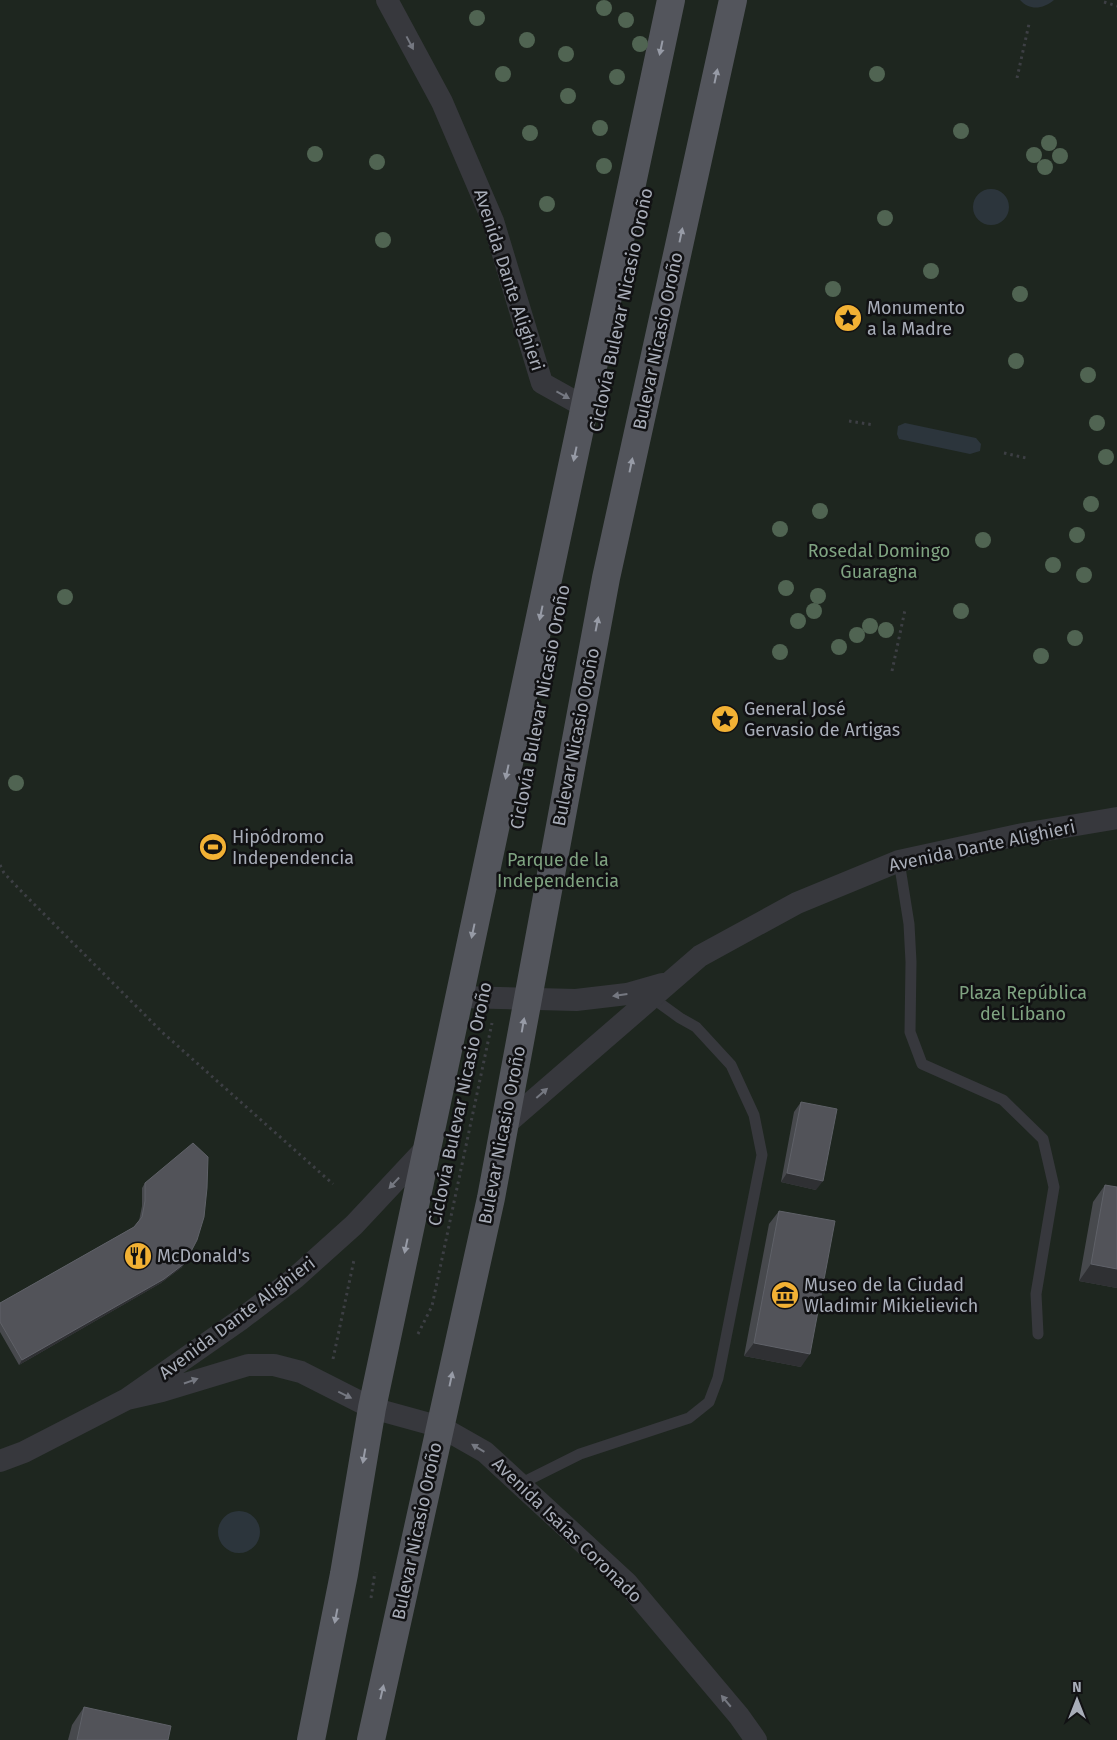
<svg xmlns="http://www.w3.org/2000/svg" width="1117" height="1740" font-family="'Fira Sans',sans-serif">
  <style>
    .green { fill: #1e261f }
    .water { fill: #2c353c }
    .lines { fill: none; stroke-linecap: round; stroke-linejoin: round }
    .path { stroke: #3d3f44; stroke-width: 3; stroke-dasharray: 2.5 4; stroke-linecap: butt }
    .lane { stroke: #37383d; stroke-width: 11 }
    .street { stroke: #37383d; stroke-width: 22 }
    .primary { stroke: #53555c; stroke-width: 28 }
    .tree { fill: #506452 }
    .wall { fill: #47494d }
    .shaded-wall { fill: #2f3033 }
    .building { fill: #525359; stroke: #5f6168 }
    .oneway { fill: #757881 }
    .oneway2 { fill: #979ba6 }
    .labels { text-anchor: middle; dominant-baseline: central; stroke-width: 5; stroke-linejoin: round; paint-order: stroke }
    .street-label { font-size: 18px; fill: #a8adb8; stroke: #111113 }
    .poi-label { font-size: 18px; fill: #a8adb8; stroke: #111113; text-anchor: start }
    .park-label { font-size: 18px; fill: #7fa381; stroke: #111113 }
  </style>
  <rect width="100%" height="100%" fill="#161618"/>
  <path class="green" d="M 0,0 L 1117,0 L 1117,1740 L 0,1740 Z"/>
  <path class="water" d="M 1020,0 L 1054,0 C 1043,9 1030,11 1020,0 Z
    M973 207a18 18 0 1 1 36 0a18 18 0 1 1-36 0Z
    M 905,423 L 976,438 L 981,444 L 980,451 L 970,454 L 899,439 L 897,434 L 898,426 Z
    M218 1532a21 21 0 1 1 42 0a21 21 0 1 1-42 0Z"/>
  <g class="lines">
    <path class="path" d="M 1104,2 L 1117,6
      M 1017,78 L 1029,24
      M 849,421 L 874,425
      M 1004,453 L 1026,458
      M 892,671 L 905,610
      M 0,865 L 4,873 L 24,894 L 162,1032 L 333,1184
      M 418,1334 L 432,1306 L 492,1023
      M 333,1359 L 354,1260
      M 371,1598 L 375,1572"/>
    <path class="lane" d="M 899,861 L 909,924 L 911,962 L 910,1032 L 922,1064 L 1003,1100 L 1043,1139 L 1054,1187 L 1036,1294 L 1038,1334
      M 520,1484 L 580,1454 L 689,1418 L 709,1402 L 718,1378 L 762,1155 L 754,1115 L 731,1065 L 696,1027 L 680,1018 L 651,997"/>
    <path class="street" d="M 387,0 L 442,102 L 493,221 L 542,383 L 585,407
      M 459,997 L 576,1000 L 627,994 L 662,984
      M 505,1125 L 700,956 L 797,903 L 899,861 L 1023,834 L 1117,818
      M 127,1399 L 162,1391 L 248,1365 L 274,1365 L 301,1372 L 372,1408 L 441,1427 L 485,1452 L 627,1583 L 739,1716 L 756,1740
      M 0,1461 L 24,1452 L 127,1399 L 240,1320 L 295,1278 L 354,1225 L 427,1147"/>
    <path class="primary" d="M 311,1740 L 344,1574 L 372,1408 L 671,0
      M 371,1740 L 491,1198 L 606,578 L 733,0"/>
  </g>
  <g class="tree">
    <circle cx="604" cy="8" r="8"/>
    <circle cx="477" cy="18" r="8"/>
    <circle cx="626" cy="20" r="8"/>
    <circle cx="527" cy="40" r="8"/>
    <circle cx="640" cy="44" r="8"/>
    <circle cx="566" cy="54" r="8"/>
    <circle cx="503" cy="74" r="8"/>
    <circle cx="877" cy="74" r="8"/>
    <circle cx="617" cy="77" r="8"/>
    <circle cx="568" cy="96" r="8"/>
    <circle cx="600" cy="128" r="8"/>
    <circle cx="961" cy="131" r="8"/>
    <circle cx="530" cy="133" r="8"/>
    <circle cx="1049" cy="143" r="8"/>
    <circle cx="315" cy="154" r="8"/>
    <circle cx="1034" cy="155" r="8"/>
    <circle cx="1060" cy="156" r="8"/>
    <circle cx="377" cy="162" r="8"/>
    <circle cx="604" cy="166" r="8"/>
    <circle cx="1045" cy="167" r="8"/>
    <circle cx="547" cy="204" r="8"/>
    <circle cx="885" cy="218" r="8"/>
    <circle cx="383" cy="240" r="8"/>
    <circle cx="931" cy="271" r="8"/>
    <circle cx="833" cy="289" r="8"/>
    <circle cx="1020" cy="294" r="8"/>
    <circle cx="1016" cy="361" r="8"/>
    <circle cx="1088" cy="375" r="8"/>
    <circle cx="1097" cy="423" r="8"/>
    <circle cx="1106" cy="457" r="8"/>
    <circle cx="1091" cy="504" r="8"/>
    <circle cx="820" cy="511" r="8"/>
    <circle cx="780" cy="529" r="8"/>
    <circle cx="1077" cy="535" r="8"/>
    <circle cx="983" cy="540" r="8"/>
    <circle cx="1053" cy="565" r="8"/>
    <circle cx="1084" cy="575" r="8"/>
    <circle cx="786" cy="588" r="8"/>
    <circle cx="818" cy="596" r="8"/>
    <circle cx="65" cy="597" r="8"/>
    <circle cx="814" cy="611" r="8"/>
    <circle cx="961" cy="611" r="8"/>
    <circle cx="798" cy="621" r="8"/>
    <circle cx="870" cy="626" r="8"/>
    <circle cx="886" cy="630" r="8"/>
    <circle cx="857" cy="635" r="8"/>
    <circle cx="1075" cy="638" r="8"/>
    <circle cx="839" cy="647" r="8"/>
    <circle cx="780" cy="652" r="8"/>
    <circle cx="1041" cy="656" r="8"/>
    <circle cx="16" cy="783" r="8"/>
  </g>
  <path class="wall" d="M 801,1102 L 816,1190 L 781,1182 L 794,1112 Z
    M 145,1183 L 182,1267 L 161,1283 L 19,1365 L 0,1332 L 0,1303 L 134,1227 L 139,1221 L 142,1206 L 142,1188 Z
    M 1105,1185 L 1117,1288 L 1079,1281 L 1093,1202 Z
    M 779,1211 L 801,1367 L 744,1356 L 769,1224 Z
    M 84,1707 L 168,1740 L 68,1740 L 72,1725 Z"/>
  <path class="shaded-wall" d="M 787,1173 L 823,1181 L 816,1190 L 781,1182 Z
    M 185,1263 L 182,1267 L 161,1283 L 19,1365 L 22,1360 Z
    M 1091,1264 L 1117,1269 L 1117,1288 L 1079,1281 Z
    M 754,1343 L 810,1354 L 801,1367 L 744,1356 Z"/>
  <path class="building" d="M 801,1102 L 837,1109 L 823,1181 L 787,1173 Z
    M 193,1143 L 208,1157 L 207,1188 L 204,1217 L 197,1240 L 185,1263 L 164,1279 L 22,1360 L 0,1322 L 0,1303 L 134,1227 L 142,1217 L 145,1201 L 145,1183 Z
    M 1105,1185 L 1117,1187 L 1117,1269 L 1091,1264 Z
    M 779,1211 L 835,1221 L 810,1354 L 754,1343 Z
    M 84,1707 L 171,1726 L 168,1740 L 77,1740 Z"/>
  <defs><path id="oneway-solid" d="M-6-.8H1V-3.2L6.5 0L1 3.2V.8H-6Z" transform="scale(1.25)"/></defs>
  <g class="oneway">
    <use href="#oneway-solid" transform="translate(410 43) rotate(62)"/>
    <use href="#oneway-solid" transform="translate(563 395) rotate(29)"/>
    <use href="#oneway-solid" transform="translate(620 995) rotate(172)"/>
    <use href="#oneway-solid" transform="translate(542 1093) rotate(-41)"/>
    <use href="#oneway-solid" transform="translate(394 1183) rotate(133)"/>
    <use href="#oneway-solid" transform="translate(191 1381) rotate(-19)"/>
    <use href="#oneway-solid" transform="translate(345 1395) rotate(26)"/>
    <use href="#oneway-solid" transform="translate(478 1448) rotate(-149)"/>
    <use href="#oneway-solid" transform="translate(726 1701) rotate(-130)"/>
  </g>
  <g class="oneway2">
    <use href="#oneway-solid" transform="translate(661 48) rotate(102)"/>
    <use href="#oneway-solid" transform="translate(716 76) rotate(-78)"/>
    <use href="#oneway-solid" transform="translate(681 235) rotate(-78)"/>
    <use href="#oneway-solid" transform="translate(575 454) rotate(102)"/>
    <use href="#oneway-solid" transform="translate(631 465) rotate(-78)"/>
    <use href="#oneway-solid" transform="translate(541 613) rotate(102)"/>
    <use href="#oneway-solid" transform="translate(597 624) rotate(-79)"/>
    <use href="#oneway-solid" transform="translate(507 772) rotate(102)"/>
    <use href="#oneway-solid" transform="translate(473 931) rotate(102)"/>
    <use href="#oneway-solid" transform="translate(523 1025) rotate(-80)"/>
    <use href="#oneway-solid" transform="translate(406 1246) rotate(102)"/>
    <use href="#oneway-solid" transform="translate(451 1379) rotate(-78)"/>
    <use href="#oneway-solid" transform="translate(364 1456) rotate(100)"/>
    <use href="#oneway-solid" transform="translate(336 1616) rotate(101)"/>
    <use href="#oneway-solid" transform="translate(382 1692) rotate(-77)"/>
  </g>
  <defs>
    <symbol id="sight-disc" viewBox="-11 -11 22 22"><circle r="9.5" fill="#f2b134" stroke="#111113"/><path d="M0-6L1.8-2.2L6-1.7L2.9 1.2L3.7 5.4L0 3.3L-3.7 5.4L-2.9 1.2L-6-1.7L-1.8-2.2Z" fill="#111"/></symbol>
    <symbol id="stadium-disc" viewBox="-11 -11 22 22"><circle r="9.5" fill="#f2b134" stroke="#111113"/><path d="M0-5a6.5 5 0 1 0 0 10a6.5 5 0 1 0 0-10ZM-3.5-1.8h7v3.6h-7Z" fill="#111"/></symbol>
    <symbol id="restaurant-disc" viewBox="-11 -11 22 22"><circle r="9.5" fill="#f2b134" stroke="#111113"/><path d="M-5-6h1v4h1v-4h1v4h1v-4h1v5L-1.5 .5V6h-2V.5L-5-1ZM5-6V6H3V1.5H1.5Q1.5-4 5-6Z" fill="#111"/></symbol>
    <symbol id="museum-disc" viewBox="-11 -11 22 22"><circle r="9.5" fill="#f2b134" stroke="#111113"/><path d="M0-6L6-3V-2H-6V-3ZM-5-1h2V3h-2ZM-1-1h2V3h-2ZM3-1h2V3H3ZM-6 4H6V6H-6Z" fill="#111"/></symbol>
  </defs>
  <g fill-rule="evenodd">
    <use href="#sight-disc" x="832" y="302" width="32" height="32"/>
    <use href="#sight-disc" x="709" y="703" width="32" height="32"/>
    <use href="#stadium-disc" x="197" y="831" width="32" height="32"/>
    <use href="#restaurant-disc" x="122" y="1240" width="32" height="32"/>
    <use href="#museum-disc" x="769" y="1279" width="32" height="32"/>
  </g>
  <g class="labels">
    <g class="street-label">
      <text transform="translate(509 280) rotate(72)">Avenida Dante Alighieri</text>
      <text transform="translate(621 310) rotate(-78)">Ciclovía Bulevar Nicasio Oroño</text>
      <text transform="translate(658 341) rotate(-78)">Bulevar Nicasio Oroño</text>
      <text transform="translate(540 707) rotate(-79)">Ciclovía Bulevar Nicasio Oroño</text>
      <text transform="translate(576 737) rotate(-79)">Bulevar Nicasio Oroño</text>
      <text transform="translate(982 846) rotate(-12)">Avenida Dante Alighieri</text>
      <text transform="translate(460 1104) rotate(-78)">Ciclovía Bulevar Nicasio Oroño</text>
      <text transform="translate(502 1135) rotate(-79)">Bulevar Nicasio Oroño</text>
      <text transform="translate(237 1318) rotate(-37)">Avenida Dante Alighieri</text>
      <text transform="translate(567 1530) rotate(44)">Avenida Isaías Coronado</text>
      <text transform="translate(417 1531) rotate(-78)">Bulevar Nicasio Oroño</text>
    </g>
    <g class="poi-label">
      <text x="867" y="308">Monumento<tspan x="867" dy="21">a la Madre</tspan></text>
      <text x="744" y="709">General José<tspan x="744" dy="21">Gervasio de Artigas</tspan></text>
      <text x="232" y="837">Hipódromo<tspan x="232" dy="21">Independencia</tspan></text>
      <text x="157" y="1256">McDonald's</text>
      <text x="804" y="1285">Museo de la Ciudad<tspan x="804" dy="21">Wladimir Mikielievich</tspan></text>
    </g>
    <g class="park-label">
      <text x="879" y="551">Rosedal Domingo<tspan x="879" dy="21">Guaragna</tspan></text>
      <text x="558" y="860">Parque de la<tspan x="558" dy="21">Independencia</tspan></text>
      <text x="1023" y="993">Plaza República<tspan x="1023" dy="21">del Líbano</tspan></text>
    </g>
  </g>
  <g transform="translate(1077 1700)" stroke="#111113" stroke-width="4" paint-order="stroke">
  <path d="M0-4L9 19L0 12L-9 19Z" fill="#a8adb8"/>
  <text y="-8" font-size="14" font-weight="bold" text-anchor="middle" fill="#a8adb8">N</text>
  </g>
</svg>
